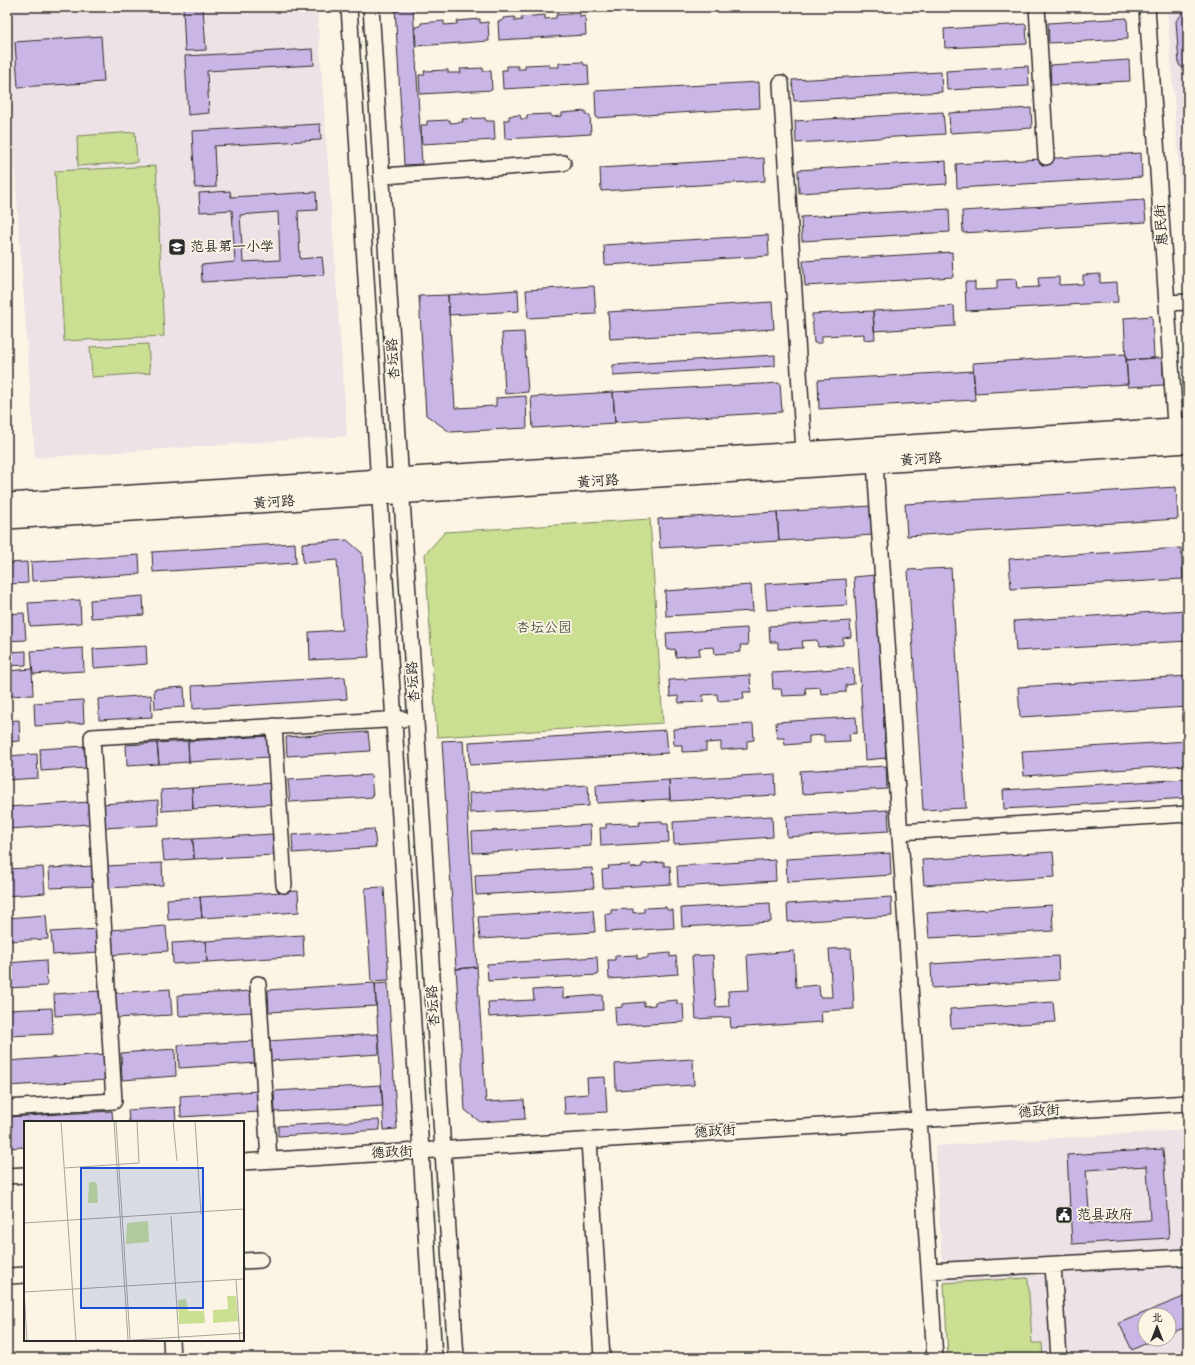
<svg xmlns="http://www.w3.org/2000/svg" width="1195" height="1365" font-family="'Indie Flower','LXGW WenKai TC',sans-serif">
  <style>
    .built { fill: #ede2e5; fill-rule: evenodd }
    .green { fill: #cbdf93; stroke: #7b855f }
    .building { fill: #cab6e6; stroke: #2b2b2b; fill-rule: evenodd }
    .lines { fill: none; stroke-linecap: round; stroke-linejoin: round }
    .minor-casing { stroke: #2b2b2b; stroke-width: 18 }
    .major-casing { stroke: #2b2b2b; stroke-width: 22 }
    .minor { stroke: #fcf5e5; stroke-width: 15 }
    .major { stroke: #fcf5e5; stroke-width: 19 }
    .labels { text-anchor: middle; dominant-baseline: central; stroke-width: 3.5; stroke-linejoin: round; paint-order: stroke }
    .street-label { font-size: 14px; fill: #2b2b2b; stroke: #fcf5e5 }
    .poi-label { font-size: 14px; fill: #2b2b2b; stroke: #fcf5e5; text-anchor: start }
    .park-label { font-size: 14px; fill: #535845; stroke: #fcf5e5 }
    .inset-road { fill: none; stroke: #a8a49b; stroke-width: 1 }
    .view { fill: #1d4ed8; fill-opacity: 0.15; stroke: #1d4ed8; stroke-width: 2 }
    .inset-edge { fill: none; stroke: #2b2b2b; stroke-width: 2 }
  </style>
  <rect width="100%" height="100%" fill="#fcf5e5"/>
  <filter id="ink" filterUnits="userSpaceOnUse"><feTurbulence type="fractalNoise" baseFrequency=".025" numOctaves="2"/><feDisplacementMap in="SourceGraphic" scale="8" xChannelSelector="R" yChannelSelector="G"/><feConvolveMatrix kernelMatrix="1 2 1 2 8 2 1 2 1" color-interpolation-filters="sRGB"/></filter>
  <g filter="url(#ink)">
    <path class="built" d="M 7,7 L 317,7 L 347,436 L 35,458 L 7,58 Z
      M 1167,7 L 1188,7 L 1188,288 Z
      M 1188,1130 L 1188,1358 L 948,1358 L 935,1146 ZM 1145,1315 L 1169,1315 L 1169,1339 L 1145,1339 Z"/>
    <path class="green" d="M 135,132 L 137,162 L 78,166 L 77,136 Z
      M 156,166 L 164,336 L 64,341 L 55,171 Z
      M 148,344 L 150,373 L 92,377 L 90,347 Z
      M 650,519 L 663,723 L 437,737 L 425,554 L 445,532 Z
      M 1028,1278 L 1032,1343 L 1042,1343 L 1043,1358 L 948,1358 L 944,1283 Z"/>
    <path class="building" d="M 183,7 L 214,7 L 203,8 L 206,50 L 185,51 Z
      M 395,7 L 413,7 L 422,164 L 404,165 Z
      M 1188,7 L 1188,72 L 1179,65 L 1176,21 Z
      M 580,13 L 580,17 L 585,16 L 586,35 L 499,40 L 498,21 L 503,21 L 503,18 L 515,17 L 515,21 L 522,20 L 521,17 L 545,15 L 545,19 L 556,18 L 556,15 Z
      M 1127,18 L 1128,39 L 1049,43 L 1048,23 Z
      M 480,19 L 480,23 L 488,22 L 489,41 L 416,46 L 415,27 L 421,26 L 421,23 L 444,21 L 444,25 L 457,24 L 457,21 Z
      M 1026,24 L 1027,44 L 945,48 L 944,29 Z
      M 101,36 L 104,82 L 18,87 L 15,42 Z
      M 313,49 L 314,65 L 207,71 L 209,113 L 188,115 L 185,56 Z
      M 1129,60 L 1130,81 L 1051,85 L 1050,65 Z
      M 583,62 L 584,65 L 588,65 L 589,84 L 503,89 L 502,70 L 507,70 L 507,66 L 518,66 L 518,69 L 525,69 L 525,65 L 549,64 L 549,67 L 559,67 L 559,63 Z
      M 1028,66 L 1029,86 L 947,90 L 946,71 Z
      M 483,68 L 483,71 L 491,71 L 492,90 L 420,94 L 419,75 L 425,75 L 424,71 L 448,70 L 448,73 L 461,73 L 460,69 Z
      M 941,72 L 942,92 L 794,101 L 792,80 Z
      M 759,82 L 760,108 L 596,118 L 595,91 Z
      M 1031,108 L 1032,128 L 950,133 L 949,113 Z
      M 586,111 L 586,115 L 590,115 L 591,134 L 505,139 L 504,120 L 509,120 L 509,116 L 520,115 L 521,119 L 527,119 L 527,115 L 551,114 L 551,117 L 562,116 L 562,113 Z
      M 943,112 L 945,134 L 796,143 L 795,121 Z
      M 1188,115 L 1188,143 L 1185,119 Z
      M 485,118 L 486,121 L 494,121 L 495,140 L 422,144 L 421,125 L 427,125 L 427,121 L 450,120 L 450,123 L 463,122 L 462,119 Z
      M 320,124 L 321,140 L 214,146 L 216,187 L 195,188 L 192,131 Z
      M 1141,153 L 1142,177 L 957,188 L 956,164 Z
      M 764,158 L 765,181 L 601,191 L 600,168 Z
      M 946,161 L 947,184 L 799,193 L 798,170 Z
      M 230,191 L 231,197 L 316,192 L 317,210 L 298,211 L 300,259 L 322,257 L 324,275 L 202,282 L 201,265 L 235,262 L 232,210 L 200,212 L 199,193 ZM 278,212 L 280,260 L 243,262 L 240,215 Z
      M 1144,200 L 1146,222 L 963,233 L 962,211 Z
      M 949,209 L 950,232 L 802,241 L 801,217 Z
      M 768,235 L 769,256 L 605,265 L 604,245 Z
      M 952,252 L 953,277 L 805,286 L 803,261 Z
      M 1100,274 L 1100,283 L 1117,282 L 1118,302 L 966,311 L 965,282 L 975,282 L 975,290 L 997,289 L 997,280 L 1016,279 L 1017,288 L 1039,287 L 1038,278 L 1059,277 L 1059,285 L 1083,284 L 1083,275 Z
      M 594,286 L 596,314 L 528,318 L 526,290 Z
      M 518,290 L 519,311 L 449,315 L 448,295 Z
      M 448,295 L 455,408 L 496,406 L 496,398 L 526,396 L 527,428 L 450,432 L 426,415 L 419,296 Z
      M 772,302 L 774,329 L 610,339 L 608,312 Z
      M 954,306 L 955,326 L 874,331 L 873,311 Z
      M 873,311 L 875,339 L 864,340 L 864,334 L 822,336 L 822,343 L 814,343 L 812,314 Z
      M 1152,316 L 1154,358 L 1126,360 L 1124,318 Z
      M 524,332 L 528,392 L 505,394 L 502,333 Z
      M 1126,354 L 1128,384 L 975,393 L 973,363 Z
      M 775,355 L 775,366 L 613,376 L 613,365 Z
      M 1154,358 L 1162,358 L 1164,385 L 1128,387 L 1126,360 Z
      M 973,371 L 975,400 L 819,409 L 818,380 Z
      M 780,383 L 782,412 L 615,422 L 613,392 Z
      M 613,392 L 615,423 L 533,428 L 531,397 Z
      M 1176,487 L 1178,519 L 907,536 L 905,504 Z
      M 871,506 L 873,535 L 779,541 L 777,512 Z
      M 777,512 L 779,541 L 660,548 L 658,519 Z
      M 347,540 L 362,553 L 369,657 L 310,660 L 309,632 L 342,630 L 337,560 L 303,563 L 302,543 Z
      M 295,543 L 296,563 L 153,572 L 152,552 Z
      M 1181,548 L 1183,579 L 1011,589 L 1009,559 Z
      M 139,555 L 140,574 L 32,581 L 31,562 Z
      M 27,562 L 28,583 L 7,584 L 7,563 Z
      M 951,568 L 966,808 L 923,810 L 908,570 Z
      M 875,575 L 886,758 L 865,760 L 854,577 Z
      M 846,579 L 847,605 L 767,610 L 765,584 Z
      M 751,585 L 753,611 L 666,616 L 665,591 Z
      M 143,596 L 144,615 L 91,618 L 90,600 Z
      M 80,600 L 81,623 L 30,626 L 28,603 Z
      M 1187,610 L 1188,641 L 1016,651 L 1014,621 Z
      M 24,613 L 26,640 L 7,641 L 7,614 Z
      M 850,621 L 851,637 L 843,638 L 843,645 L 818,647 L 817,640 L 802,641 L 803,648 L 778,649 L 778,642 L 770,642 L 769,626 Z
      M 747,628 L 748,645 L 740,645 L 741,652 L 715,654 L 714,647 L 699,648 L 700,655 L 676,657 L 675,649 L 667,650 L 666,633 Z
      M 146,646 L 147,664 L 94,668 L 93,649 Z
      M 83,648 L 84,671 L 33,674 L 31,651 Z
      M 26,651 L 26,665 L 7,666 L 7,652 Z
      M 853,668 L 854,684 L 846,685 L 846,692 L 821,694 L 820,687 L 805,688 L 806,695 L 782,696 L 781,689 L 773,689 L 772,673 Z
      M 32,669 L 33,695 L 7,696 L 7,671 Z
      M 750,675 L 751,692 L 743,692 L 744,699 L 718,701 L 717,694 L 703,695 L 703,702 L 679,703 L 678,696 L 670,697 L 669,680 Z
      M 1188,676 L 1188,707 L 1020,717 L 1018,687 Z
      M 345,677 L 347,699 L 193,709 L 192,686 Z
      M 184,687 L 185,707 L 155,709 L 154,689 Z
      M 151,695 L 152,717 L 99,720 L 98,699 Z
      M 83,700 L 84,723 L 35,726 L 34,703 Z
      M 856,717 L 857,733 L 849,734 L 850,741 L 824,742 L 824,735 L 809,736 L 809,743 L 785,745 L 784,738 L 777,738 L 776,722 Z
      M 19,720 L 20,741 L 7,742 L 7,721 Z
      M 753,724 L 754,740 L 747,741 L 747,748 L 721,750 L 721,742 L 706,743 L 706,751 L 682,752 L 682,745 L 674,745 L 673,729 Z
      M 666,730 L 668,753 L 470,765 L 469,742 Z
      M 368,732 L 370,751 L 287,756 L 286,737 Z
      M 268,736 L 269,757 L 189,762 L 188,741 Z
      M 463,740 L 477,967 L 456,969 L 442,741 Z
      M 188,741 L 189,762 L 159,764 L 157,743 Z
      M 1188,741 L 1188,765 L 1024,776 L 1022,751 Z
      M 157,743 L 159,764 L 127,766 L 126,745 Z
      M 84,746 L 86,768 L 41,771 L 40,749 Z
      M 37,754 L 38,778 L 7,780 L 7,756 Z
      M 886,766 L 887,789 L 802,794 L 800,771 Z
      M 775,774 L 776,795 L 670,801 L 669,780 Z
      M 371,775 L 373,797 L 290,802 L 288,780 Z
      M 1188,779 L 1188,798 L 1004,809 L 1003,790 Z
      M 669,780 L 670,799 L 597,803 L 596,785 Z
      M 272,783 L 273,804 L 193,809 L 192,788 Z
      M 588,785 L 589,806 L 470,813 L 469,793 Z
      M 192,788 L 193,809 L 162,811 L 161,790 Z
      M 158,800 L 159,825 L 103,828 L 102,804 Z
      M 90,802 L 91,824 L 7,829 L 7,807 Z
      M 888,810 L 889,831 L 787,837 L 786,816 Z
      M 772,816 L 773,837 L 674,844 L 673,822 Z
      M 662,821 L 662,824 L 668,824 L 669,842 L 601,846 L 600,828 L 606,828 L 606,824 L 628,823 L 629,826 L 640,825 L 639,822 Z
      M 590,825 L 591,846 L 473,853 L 472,832 Z
      M 374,829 L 376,847 L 293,853 L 292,835 Z
      M 273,834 L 274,855 L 194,859 L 193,839 Z
      M 193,839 L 194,859 L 164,861 L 162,840 Z
      M 1053,852 L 1055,877 L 924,885 L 922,860 Z
      M 890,853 L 891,875 L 787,882 L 786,859 Z
      M 775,860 L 776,881 L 678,887 L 677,866 Z
      M 664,862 L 664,866 L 670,866 L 671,884 L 603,888 L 602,870 L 609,869 L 608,866 L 630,865 L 631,868 L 642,867 L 642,864 Z
      M 162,863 L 163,885 L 107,888 L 106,866 Z
      M 94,866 L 95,886 L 50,888 L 49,868 Z
      M 43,867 L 45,893 L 7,896 L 7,869 Z
      M 592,868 L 594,888 L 476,895 L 475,875 Z
      M 384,887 L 389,980 L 371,981 L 365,888 Z
      M 298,891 L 299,912 L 202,918 L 200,897 Z
      M 200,897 L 202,918 L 168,920 L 167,899 Z
      M 891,897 L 892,916 L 788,922 L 787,904 Z
      M 770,903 L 771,922 L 682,927 L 681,908 Z
      M 1052,905 L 1053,931 L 929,938 L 927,913 Z
      M 666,907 L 667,910 L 673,910 L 674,928 L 606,932 L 605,914 L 611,914 L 611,910 L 633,909 L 633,913 L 644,912 L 644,908 Z
      M 593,910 L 595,932 L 480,939 L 478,917 Z
      M 46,915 L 48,939 L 7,941 L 7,918 Z
      M 166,926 L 168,951 L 111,955 L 110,930 Z
      M 98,929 L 99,952 L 53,955 L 51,932 Z
      M 303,935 L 304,956 L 207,962 L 206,941 Z
      M 206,941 L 207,962 L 173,964 L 172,943 Z
      M 851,948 L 854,1009 L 821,1011 L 822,1022 L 731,1028 L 730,1017 L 696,1019 L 692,956 L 713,955 L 716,1007 L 729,1006 L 728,991 L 749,990 L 747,955 L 794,951 L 796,987 L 819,985 L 820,997 L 832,997 L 829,949 Z
      M 670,953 L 670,957 L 676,956 L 678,974 L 609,979 L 608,960 L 615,960 L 615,956 L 637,955 L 637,959 L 648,958 L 648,955 Z
      M 1058,956 L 1059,980 L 932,988 L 931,964 Z
      M 597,957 L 598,975 L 488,981 L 487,964 Z
      M 46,960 L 47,986 L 7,988 L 7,963 Z
      M 477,967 L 486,1102 L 524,1100 L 525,1119 L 480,1122 L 465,1110 L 456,969 Z
      M 375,983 L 376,1006 L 269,1012 L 268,990 Z
      M 388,983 L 397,1129 L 384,1130 L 375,984 Z
      M 563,988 L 563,998 L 602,995 L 603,1010 L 489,1017 L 488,1002 L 534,1000 L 533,990 Z
      M 170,989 L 172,1015 L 115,1018 L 114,993 Z
      M 99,991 L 101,1013 L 55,1016 L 54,994 Z
      M 252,991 L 253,1012 L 179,1016 L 178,995 Z
      M 677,1000 L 677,1004 L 683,1004 L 684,1022 L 616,1026 L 615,1008 L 622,1007 L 622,1004 L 644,1002 L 644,1006 L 655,1005 L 655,1002 Z
      M 1053,1002 L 1055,1022 L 951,1028 L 950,1009 Z
      M 52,1008 L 53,1034 L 7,1036 L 7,1010 Z
      M 378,1034 L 380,1054 L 269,1061 L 268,1041 Z
      M 255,1041 L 257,1063 L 179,1068 L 178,1045 Z
      M 175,1049 L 176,1076 L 122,1080 L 121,1053 Z
      M 106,1054 L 107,1080 L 7,1086 L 7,1061 Z
      M 693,1059 L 694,1085 L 616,1090 L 615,1064 Z
      M 605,1077 L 607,1112 L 565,1114 L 564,1096 L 588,1094 L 587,1078 Z
      M 381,1085 L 383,1106 L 275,1112 L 274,1091 Z
      M 257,1091 L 259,1112 L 181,1117 L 180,1096 Z
      M 175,1107 L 176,1122 L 129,1122 L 128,1110 Z
      M 112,1111 L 113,1122 L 25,1122 L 25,1147 L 7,1148 L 7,1117 Z
      M 379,1120 L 380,1130 L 278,1136 L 278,1126 Z
      M 1163,1149 L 1169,1238 L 1072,1244 L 1067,1155 ZM 1147,1166 L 1150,1220 L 1090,1224 L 1086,1170 Z
      M 1186,1290 L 1188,1290 L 1188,1327 L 1169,1333 L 1169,1315 L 1145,1315 L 1145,1339 L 1155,1339 L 1132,1350 L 1119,1323 L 1186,1296 Z"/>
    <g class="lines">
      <defs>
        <path id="minor" d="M 349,7 L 434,1358
          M 371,7 L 456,1358
          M 1037,7 L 1046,157
          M 1147,7 L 1176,439
          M 781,83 L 804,452
          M 383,176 L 563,163
          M 1167,303 L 1188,302
          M 875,463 L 935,1358
          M 274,726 L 284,885
          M 900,832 L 1188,814
          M 258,984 L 269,1160
          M 7,1108 L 114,1101 L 92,737 L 403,719
          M 589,1140 L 602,1358
          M 243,1162 L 1188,1103
          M 7,1176 L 25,1175
          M 243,1261 L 260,1260
          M 1053,1265 L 1059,1358
          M 929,1271 L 1188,1257
          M 9,1276 L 25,1275
          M 171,1340 L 172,1358"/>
        <path id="major" d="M 7,503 L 1188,427
          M 7,519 L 1188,443"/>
      </defs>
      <use href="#minor" class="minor-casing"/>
      <use href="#major" class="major-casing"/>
      <use href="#minor" class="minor"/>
      <use href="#major" class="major"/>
    </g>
  </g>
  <defs>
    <symbol id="school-square" viewBox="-11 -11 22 22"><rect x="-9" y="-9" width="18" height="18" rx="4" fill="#2b2b2b" stroke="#fcf5e5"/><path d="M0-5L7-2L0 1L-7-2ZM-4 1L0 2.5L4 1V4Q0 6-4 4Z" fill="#fff"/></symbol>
    <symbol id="civic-square" viewBox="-11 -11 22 22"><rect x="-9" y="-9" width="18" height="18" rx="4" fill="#2b2b2b" stroke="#fcf5e5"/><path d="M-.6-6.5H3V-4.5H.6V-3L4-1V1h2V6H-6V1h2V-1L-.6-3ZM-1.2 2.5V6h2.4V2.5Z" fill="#fff"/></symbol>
  </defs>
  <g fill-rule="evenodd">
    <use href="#school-square" x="167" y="237" width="20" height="20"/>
    <use href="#civic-square" x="1054" y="1205" width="20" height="20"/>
  </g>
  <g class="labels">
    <g class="street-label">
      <text transform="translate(1162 225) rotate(-94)">惠民街</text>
      <text transform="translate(394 359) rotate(-94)">杏坛路</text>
      <text transform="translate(921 460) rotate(-4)">黄河路</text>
      <text transform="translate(598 482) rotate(-4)">黄河路</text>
      <text transform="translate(274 503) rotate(-4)">黄河路</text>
      <text transform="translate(414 682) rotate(-94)">杏坛路</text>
      <text transform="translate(434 1006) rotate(-94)">杏坛路</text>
      <text transform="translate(1039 1112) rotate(-4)">德政街</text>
      <text transform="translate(715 1132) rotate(-4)">德政街</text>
      <text transform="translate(392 1153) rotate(-3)">德政街</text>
    </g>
    <g class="poi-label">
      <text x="190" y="247">范县第一小学</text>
      <text x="1077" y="1215">范县政府</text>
    </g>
    <g class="park-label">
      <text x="544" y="628">杏坛公园</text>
    </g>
  </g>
  <g transform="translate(24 1121)">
    <rect width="220" height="220" fill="#fcf5e5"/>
    <path d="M 65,61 L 71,61 L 73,64 L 74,82 L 64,82 ZM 124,100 L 125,121 L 102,123 L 103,102 ZM 203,175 L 212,175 L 214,200 L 189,202 L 189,189 L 204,188 ZM 162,178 L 164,190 L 180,190 L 181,202 L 155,203 L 154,179 Z" fill="#cbdf93"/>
    <path class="inset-road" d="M 37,0 L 52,220M 90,0 L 104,219M 92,0 L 106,218M 149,0 L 153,40M 171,0 L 177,93M 41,47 L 115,42 L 113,0M 147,95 L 155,220M 0,102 L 220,88M 212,158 L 216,220M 0,169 L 3,220M 0,171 L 220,158M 94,220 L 220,212"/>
    <path class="view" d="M 57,47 L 179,47 L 179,187 L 57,187 Z"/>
    <rect width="220" height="220" class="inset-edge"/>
  </g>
  <rect width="1195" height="1365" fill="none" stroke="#fcf5e5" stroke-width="24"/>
  <rect x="12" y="12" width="1171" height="1341" fill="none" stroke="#2b2b2b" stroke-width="1.5" filter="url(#ink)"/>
  <g transform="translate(1157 1327)"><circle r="19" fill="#fcf5e5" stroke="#a8a49b"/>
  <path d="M0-3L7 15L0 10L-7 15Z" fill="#2b2b2b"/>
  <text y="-6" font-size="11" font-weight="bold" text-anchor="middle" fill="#2b2b2b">北</text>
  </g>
</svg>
